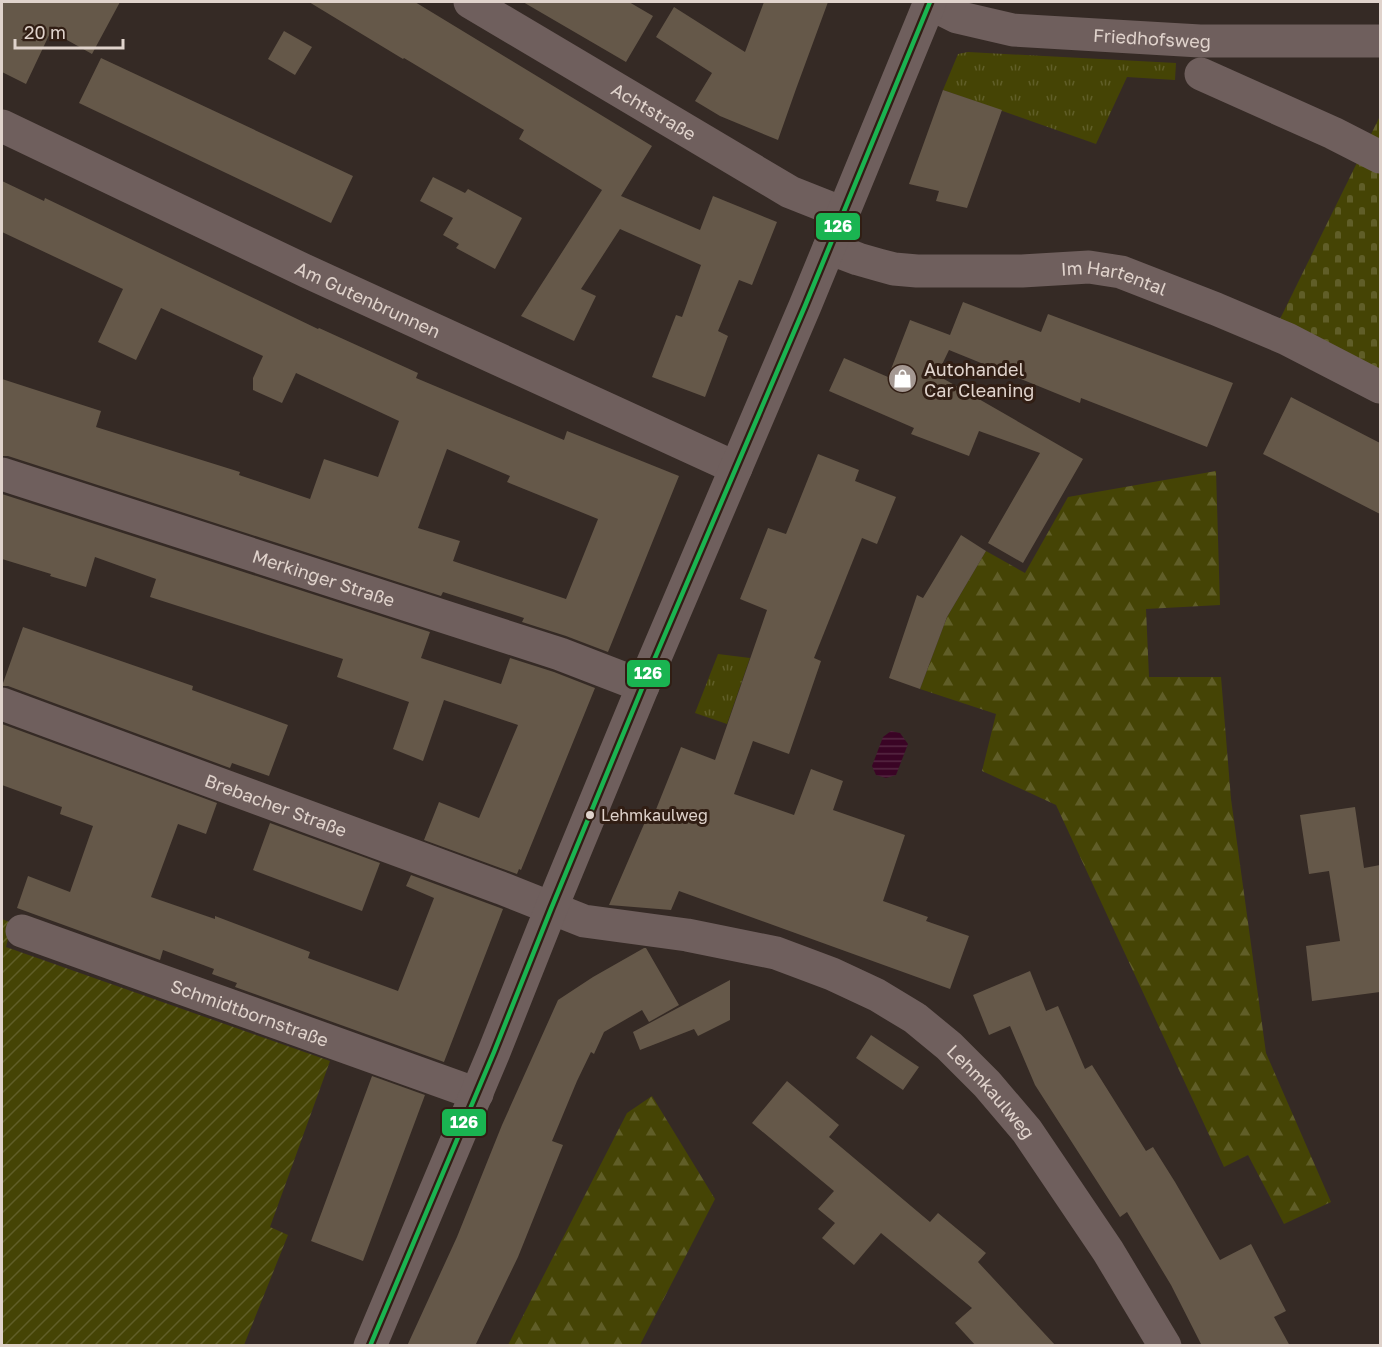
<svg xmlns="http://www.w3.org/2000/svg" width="1382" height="1347" font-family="'Golos Text',sans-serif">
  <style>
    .grass { fill: url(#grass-tufts) }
    .forest { fill: url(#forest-firs) }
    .cemetery { fill: url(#cemetery-stones) }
    .garden { fill: url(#garden-furrows) }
    .water { fill: url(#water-rules) }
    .building { fill: #655849; fill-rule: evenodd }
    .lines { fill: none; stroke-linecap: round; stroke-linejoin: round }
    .minor { stroke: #6f5f5d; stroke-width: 33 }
    .bus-1-casing { stroke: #311e14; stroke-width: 9 }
    .bus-1 { stroke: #1ab451; stroke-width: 4.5 }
    .bus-dot { fill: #e0d3cc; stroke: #311e14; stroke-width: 2 }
    .labels { text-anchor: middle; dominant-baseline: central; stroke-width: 6; stroke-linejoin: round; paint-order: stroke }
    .bus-label { font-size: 16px; fill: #e0d3cc; stroke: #311e14; text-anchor: start }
    .street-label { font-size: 18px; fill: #e0d3cc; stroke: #311e14 }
    .poi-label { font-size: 18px; fill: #e0d3cc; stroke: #311e14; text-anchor: start }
    .line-badge { stroke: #311e14; stroke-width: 2 }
    .badge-label { font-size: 16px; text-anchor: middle; font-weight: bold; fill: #fff }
  </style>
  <defs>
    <pattern id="grass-tufts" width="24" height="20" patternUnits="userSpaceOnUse" patternTransform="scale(1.5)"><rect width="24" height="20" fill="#454405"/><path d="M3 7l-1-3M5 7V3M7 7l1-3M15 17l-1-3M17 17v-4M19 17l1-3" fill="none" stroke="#605e28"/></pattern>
    <pattern id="forest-firs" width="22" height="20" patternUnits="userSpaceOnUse" patternTransform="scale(1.5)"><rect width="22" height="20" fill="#454405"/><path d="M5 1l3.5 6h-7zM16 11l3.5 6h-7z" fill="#605e28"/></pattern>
    <pattern id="cemetery-stones" width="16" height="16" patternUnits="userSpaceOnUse" patternTransform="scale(1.5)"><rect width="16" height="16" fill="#454405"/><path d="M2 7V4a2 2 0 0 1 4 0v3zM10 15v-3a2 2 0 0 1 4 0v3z" fill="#605e28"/></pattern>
    <pattern id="garden-furrows" width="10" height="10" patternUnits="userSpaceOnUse" patternTransform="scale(1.5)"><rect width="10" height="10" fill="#454405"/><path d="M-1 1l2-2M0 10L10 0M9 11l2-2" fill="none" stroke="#605e28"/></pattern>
    <pattern id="water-rules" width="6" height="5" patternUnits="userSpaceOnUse" patternTransform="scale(1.5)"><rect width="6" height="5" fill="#3a0425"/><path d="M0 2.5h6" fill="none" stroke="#562843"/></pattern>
  </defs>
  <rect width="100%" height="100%" fill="#352a25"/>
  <path class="grass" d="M 968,52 L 1176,63 L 1175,80 L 1127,77 L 1096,144 L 943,90 L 958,54 Z
    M 718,654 L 750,658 L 727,724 L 695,713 Z"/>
  <path class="forest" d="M 1216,471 L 1220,605 L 1146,609 L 1149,677 L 1221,677 L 1231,799 L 1266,1053 L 1331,1202 L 1284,1224 L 1248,1155 L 1224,1167 L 1056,805 L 982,771 L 996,714 L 920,689 L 947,617 L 986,551 L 1025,573 L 1068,497 Z
    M 652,1096 L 715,1199 L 640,1345 L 508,1345 L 627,1113 Z"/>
  <path class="cemetery" d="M 1380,116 L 1380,373 L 1279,321 Z"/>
  <path class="garden" d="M 2,919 L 12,923 L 6,947 L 330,1061 L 270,1227 L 288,1235 L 244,1345 L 2,1345 Z"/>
  <path class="water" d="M 891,731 L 900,733 L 908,744 L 896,775 L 886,778 L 876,775 L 872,766 L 883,737 Z"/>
  <path class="building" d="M 2,2 L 120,2 L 92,54 L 51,31 L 26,84 L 2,72 Z
    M 309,2 L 415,2 L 652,146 L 621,196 L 700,230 L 713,196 L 777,222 L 752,285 L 739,280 L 718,331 L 728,336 L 705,397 L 652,377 L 676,315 L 682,317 L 701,265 L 620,229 L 581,289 L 596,296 L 574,341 L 521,316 L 602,190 L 519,139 L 524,130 L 404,58 L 403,59 Z
    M 523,2 L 629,2 L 653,16 L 626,62 Z
    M 764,2 L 828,2 L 796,89 L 778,140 L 720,116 L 695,101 L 712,73 L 656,37 L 674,7 L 745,52 Z
    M 284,31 L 312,47 L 295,75 L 268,59 Z
    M 101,58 L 353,176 L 331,223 L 79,103 Z
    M 943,90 L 1002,110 L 967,208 L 936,201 L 939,191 L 909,184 Z
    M 433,177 L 465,193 L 468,189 L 522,218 L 495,269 L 456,248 L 459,244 L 443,235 L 453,218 L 420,201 Z
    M 2,181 L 44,201 L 45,198 L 318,329 L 319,328 L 418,373 L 416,378 L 564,440 L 567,431 L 679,476 L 608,652 L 566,636 L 522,622 L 524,618 L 443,592 L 441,596 L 8,456 L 2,456 L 2,379 L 101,411 L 96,427 L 240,472 L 239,475 L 310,499 L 324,459 L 378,477 L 399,421 L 296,373 L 282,403 L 253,390 L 253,378 L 263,356 L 161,308 L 136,360 L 98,342 L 123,289 L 2,232 ZM 447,449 L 510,476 L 507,482 L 598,519 L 566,599 L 453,561 L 460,541 L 418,528 Z
    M 963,302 L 1041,332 L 1048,314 L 1233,383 L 1207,447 L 1081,398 L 1080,403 L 949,350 L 937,375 L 1083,459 L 1023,563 L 988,543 L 1040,453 L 979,431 L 969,456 L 911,434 L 914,428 L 829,391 L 844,358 L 888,377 L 910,320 L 950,335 Z
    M 1291,397 L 1380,443 L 1380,514 L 1263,454 Z
    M 818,454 L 859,470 L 855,481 L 896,497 L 877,544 L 862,538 L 814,658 L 821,661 L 789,754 L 753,741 L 734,794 L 794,815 L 811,769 L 843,781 L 833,810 L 905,835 L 883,901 L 928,917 L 926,921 L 969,936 L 950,989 L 679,891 L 671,910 L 609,905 L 648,815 L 653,817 L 681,747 L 715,760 L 767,610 L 740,599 L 768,528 L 786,534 Z
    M 2,494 L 430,632 L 421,658 L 501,684 L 510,658 L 554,672 L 595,688 L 521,870 L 519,869 L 517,874 L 424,840 L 439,802 L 479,818 L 518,725 L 444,700 L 423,761 L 393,749 L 409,702 L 337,677 L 343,659 L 150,597 L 156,579 L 95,557 L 86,587 L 50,576 L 51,574 L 2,559 Z
    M 961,535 L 986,551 L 947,617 L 920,689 L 889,678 L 917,595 L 923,598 Z
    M 23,627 L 193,686 L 192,690 L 288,725 L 269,776 L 232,763 L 230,768 L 8,686 L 2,686 Z
    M 2,724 L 217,803 L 206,834 L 178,824 L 151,897 L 215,919 L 215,916 L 310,952 L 308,958 L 398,991 L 434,898 L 406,886 L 411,875 L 503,909 L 444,1062 L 235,987 L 237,983 L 212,974 L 214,969 L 163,950 L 160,960 L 17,908 L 28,876 L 70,892 L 93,826 L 60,814 L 62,807 L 2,785 Z
    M 1355,807 L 1364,868 L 1380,865 L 1380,992 L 1312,1001 L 1306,946 L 1340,941 L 1329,871 L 1309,874 L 1300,815 Z
    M 270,823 L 380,863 L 362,911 L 253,870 Z
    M 644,948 L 646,948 L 679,1005 L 649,1022 L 642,1010 L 604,1032 L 594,1054 L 591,1052 L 577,1081 L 552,1141 L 563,1145 L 518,1257 L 475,1346 L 407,1346 L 457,1237 L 502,1125 L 558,1000 L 593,977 Z
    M 1030,971 L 1046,1011 L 1058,1006 L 1085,1069 L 1092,1065 L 1146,1151 L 1153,1147 L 1175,1182 L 1220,1260 L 1251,1244 L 1286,1311 L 1274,1317 L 1290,1346 L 1202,1346 L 1171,1285 L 1127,1212 L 1120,1217 L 1035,1085 L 1010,1026 L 989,1035 L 973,995 Z
    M 730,980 L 730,1020 L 698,1036 L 694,1029 L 640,1050 L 633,1032 Z
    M 871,1035 L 919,1067 L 903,1090 L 856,1058 Z
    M 372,1076 L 425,1095 L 363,1261 L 311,1241 Z
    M 787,1081 L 839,1125 L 829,1137 L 930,1222 L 938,1213 L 986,1253 L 978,1262 L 1056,1346 L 976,1346 L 955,1323 L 972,1308 L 881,1233 L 854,1265 L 822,1238 L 835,1223 L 818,1209 L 834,1191 L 752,1123 Z"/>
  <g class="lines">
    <g class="minor">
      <path id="s1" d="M 470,2 L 790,192 L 843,213"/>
      <path id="s2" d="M 929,3 L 957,17 L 1013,30 L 1200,41 L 1380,41"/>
      <path d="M 1201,74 L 1333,133 L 1380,157"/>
      <path id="s3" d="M 2,126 L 308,272 L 736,468"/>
      <path id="s4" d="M 829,248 L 858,259 L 879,265 L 894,269 L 917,271 L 1022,271 L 1089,267 L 1121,272 L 1216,309 L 1287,339 L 1380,387"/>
      <path id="s5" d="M 2,474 L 560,654 L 643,686"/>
      <path id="s6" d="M 2,704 L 501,888 L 584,921 L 687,935 L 776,953 L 832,974 L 877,995 L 915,1018 L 949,1046 L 987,1084 L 1027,1131 L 1108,1251 L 1165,1346"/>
      <path id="s7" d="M 22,931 L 477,1094"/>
      <path d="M 370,1346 L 494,1052 L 551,909 L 643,686 L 805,306 L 930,2"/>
    </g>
    <defs>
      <path id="bus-1" d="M 370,1346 L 494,1052 L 551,909 L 643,686 L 805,306 L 930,2"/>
    </defs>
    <use href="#bus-1" class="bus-1-casing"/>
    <use href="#bus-1" class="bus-1"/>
  </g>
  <defs>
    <symbol id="shop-disc" viewBox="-11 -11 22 22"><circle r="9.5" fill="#a49892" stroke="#311e14"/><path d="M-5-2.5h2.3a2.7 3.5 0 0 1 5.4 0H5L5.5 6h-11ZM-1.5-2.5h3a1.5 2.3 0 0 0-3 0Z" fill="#fff"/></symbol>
  </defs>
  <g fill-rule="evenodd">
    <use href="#shop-disc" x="886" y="362" width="33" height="33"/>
  </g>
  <circle class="bus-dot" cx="590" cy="815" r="5"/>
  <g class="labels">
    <g class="bus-label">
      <text x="601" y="815">Lehmkaulweg</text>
    </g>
    <g class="street-label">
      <text stroke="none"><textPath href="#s2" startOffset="228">Friedhofsweg</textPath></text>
      <text stroke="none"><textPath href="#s1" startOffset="214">Achtstraße</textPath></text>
      <text stroke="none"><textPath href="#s4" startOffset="290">Im Hartental</textPath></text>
      <text stroke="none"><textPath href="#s3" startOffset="405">Am Gutenbrunnen</textPath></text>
      <text stroke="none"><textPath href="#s5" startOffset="338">Merkinger Straße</textPath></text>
      <text stroke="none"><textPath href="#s6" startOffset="292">Brebacher Straße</textPath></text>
      <text stroke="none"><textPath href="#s7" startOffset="242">Schmidtbornstraße</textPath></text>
      <text stroke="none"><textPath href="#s6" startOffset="1076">Lehmkaulweg</textPath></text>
    </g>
    <g class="poi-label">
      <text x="924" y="369">Autohandel<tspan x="924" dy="21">Car Cleaning</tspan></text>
    </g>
  </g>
  <g class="line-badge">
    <rect x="815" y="212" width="46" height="29" rx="6" fill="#1ab451"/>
    <rect x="626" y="659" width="45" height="29" rx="6" fill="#1ab451"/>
    <rect x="441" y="1108" width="46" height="29" rx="6" fill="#1ab451"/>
  </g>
  <g class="badge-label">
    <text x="838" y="232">126</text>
    <text x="648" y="679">126</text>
    <text x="464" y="1128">126</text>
  </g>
  <rect width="1382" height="1347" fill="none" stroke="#e0d3cc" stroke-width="6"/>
  <path d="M15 39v9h108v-9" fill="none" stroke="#e0d3cc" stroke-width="3"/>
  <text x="24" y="39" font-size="18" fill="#e0d3cc" stroke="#311e14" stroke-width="4.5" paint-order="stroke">20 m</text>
</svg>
